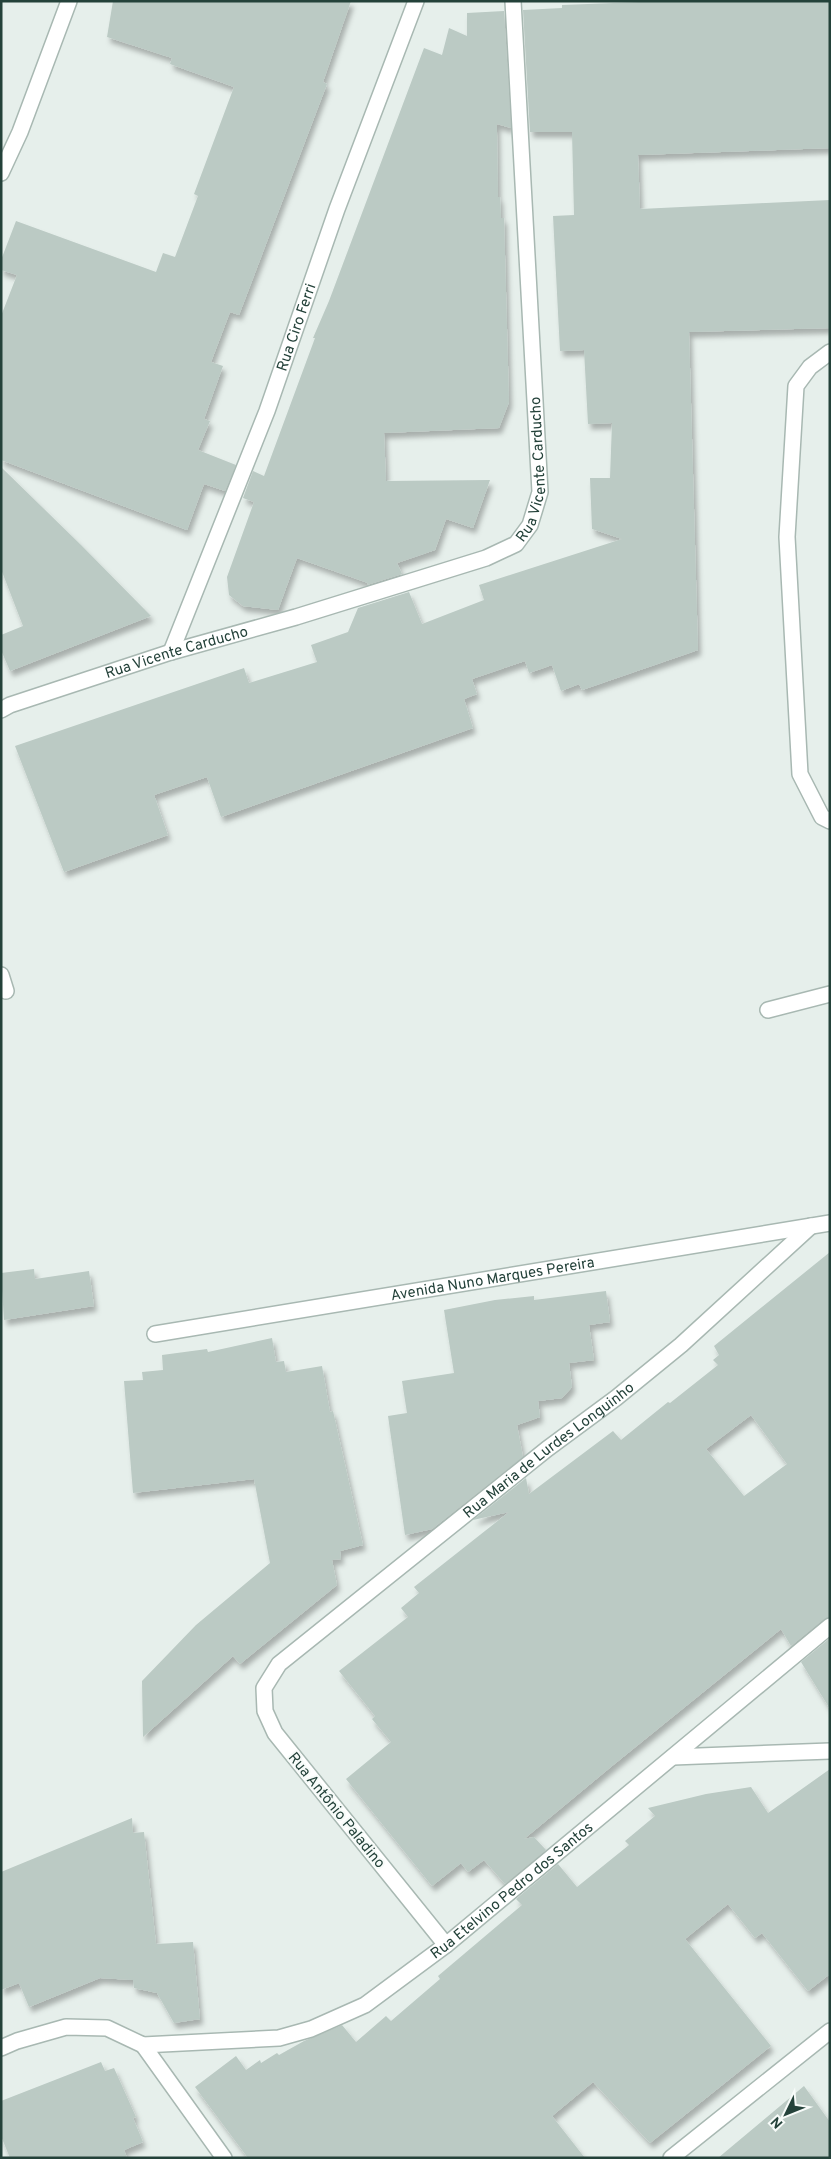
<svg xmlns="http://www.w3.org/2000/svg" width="831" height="2159" font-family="Overpass,sans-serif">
  <defs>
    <filter id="shadow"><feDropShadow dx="3" dy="5.5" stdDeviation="2.5" flood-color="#0004"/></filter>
  </defs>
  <rect width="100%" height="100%" fill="#e6efeb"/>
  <path fill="#bbcac4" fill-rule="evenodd" filter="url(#shadow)" d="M113,1H351L323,82L327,84L239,315L230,312L211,362L223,366L204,419L210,421L198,450L236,465L225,491L204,484L187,530L1,460V316L17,275L1,270V260L16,221L156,272L163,253L175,257L198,196L194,194L234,87L170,64L172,58L107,37Z
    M666,1H830V148L638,155L640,209L830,200V328L689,332L698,650L582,690L579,684L561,691L552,665L529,673L525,661L472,679L477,694L464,699L473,728L221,817L207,777L154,795L168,835L64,872L15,746L244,668L249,683L317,662L311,645L348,632L358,608L409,592L422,624L484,600L479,585L622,539L592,529L590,478H610L612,423L588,424L584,350L560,351L553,216L574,215L572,132H530L523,10L562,8V5Z
    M504,11L511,128L497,124V132L498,197H500L501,218H504L509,402L499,428L384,433L386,481L490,480L473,528L446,519L435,550L397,563L402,574L367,585L368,583L297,558L278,610L243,606L229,595L227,577L254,502L243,498L253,471L264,476L315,338H313L329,301L424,48L442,55L449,28L467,36V13Z
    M1,467L81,545L151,616L10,671L1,650V635L23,626L1,569Z
    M830,1252V1617L824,1619L791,1646L781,1629L612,1766L524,1839L534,1837L546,1850L505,1884L484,1860L468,1872L461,1863L432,1886L346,1779L391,1742L372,1719L375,1716L339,1671L408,1617L401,1608L419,1593L414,1587L509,1512L473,1520L526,1478L529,1494L613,1431L621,1440L668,1402L670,1403L718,1365L713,1360L719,1355L714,1346ZM751,1415L787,1464L744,1496L706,1449Z
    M34,1269L35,1279L89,1271L94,1306L4,1320L1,1273Z
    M606,1291L610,1322L589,1325L594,1360L569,1363L572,1387L562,1398L538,1401L540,1417L517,1425L523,1457L432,1529L405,1535L388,1416L407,1413L402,1381L454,1373L444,1310L495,1300L534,1296V1300Z
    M272,1338L276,1362L284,1361L286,1372L322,1366L330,1412L333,1411L363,1545L340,1551L341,1559L332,1560L337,1585L240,1664L233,1656L143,1737L142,1681L196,1625L270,1563L254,1479L133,1493L124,1381L143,1380L142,1372L163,1370L162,1355L207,1349L208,1352Z
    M830,1638V1709L801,1662Z
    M830,1769V1974L808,1991L762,1933L755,1938L728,1904L685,1939L771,2046L650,2143L593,2082L552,2116L585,2158H248L195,2087L236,2056L246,2070L260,2060L261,2063L277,2053L279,2055L304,2041L342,2025L356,2042L386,2016L391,2021L440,1979L438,1976L522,1905L516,1899L558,1864L577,1887L629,1845L625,1841L655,1816L648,1808L706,1794L751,1787L768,1813Z
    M132,1818L133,1833L144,1832L156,1944L193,1942L200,2019L174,2023L157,1993L134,1988L133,1980L100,1978L29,2007L19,1983L1,1990V1872Z
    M101,2062L105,2071L114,2068L136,2117L133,2118L143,2142L124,2150L127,2158H10L1,2136V2101Z
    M804,2086L830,2122V2158H718Z"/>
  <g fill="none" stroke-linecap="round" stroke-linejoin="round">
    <g stroke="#a8b8b2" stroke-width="18">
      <g id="minor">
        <path d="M1,173L20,132L69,1"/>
        <path d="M830,352L810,367L796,386L787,537L800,774L822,817L830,821"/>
        <path id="s1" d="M171,652L267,411L337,209L416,1"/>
        <path id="s2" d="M1,710L10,705L171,652L296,617L486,558L516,544L530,525L540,492L513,1"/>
        <path d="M1,975L6,991"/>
        <path d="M768,1010L830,994"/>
        <path id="s3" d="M155,1334L830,1223"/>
        <path d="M673,1757L830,1751"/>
        <path id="s4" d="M446,1945L275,1733L265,1711L264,1688L279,1664L547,1449L616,1398L681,1345L811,1226"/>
        <path d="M143,2045L224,2158"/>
        <path id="s5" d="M1,2048L17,2041L66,2027L107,2028L143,2045L279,2038L311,2029L365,2005L446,1945L830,1626"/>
        <path d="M671,2158L830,2031"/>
      </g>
    </g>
    <use href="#minor" stroke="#fff" stroke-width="15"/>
  </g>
  <g text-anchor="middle" stroke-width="4" stroke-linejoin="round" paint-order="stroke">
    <g font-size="15" fill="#24423a" stroke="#f7fbf9">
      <text dy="5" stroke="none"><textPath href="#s1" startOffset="348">Rua Ciro Ferri</textPath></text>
      <text dy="5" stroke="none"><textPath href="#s2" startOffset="621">Rua Vicente Carducho</textPath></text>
      <text dy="5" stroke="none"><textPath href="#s2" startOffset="185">Rua Vicente Carducho</textPath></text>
      <text dy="5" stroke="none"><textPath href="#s3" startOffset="342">Avenida Nuno Marques Pereira</textPath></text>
      <text dy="5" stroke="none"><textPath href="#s4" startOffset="692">Rua Maria de Lurdes Longuinho</textPath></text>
      <text transform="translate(337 1810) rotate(51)" y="5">Rua Antônio Paladino</text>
      <text dy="5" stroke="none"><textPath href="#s5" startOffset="564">Rua Etelvino Pedro dos Santos</textPath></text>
    </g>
  </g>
  <rect width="831" height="2159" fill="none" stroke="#24423a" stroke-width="5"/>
  <g transform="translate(786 2114) rotate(227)" stroke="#f7fbf9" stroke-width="4" paint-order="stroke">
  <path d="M0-4L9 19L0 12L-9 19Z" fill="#24423a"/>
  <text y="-8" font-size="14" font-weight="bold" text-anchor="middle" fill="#24423a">N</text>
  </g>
</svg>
